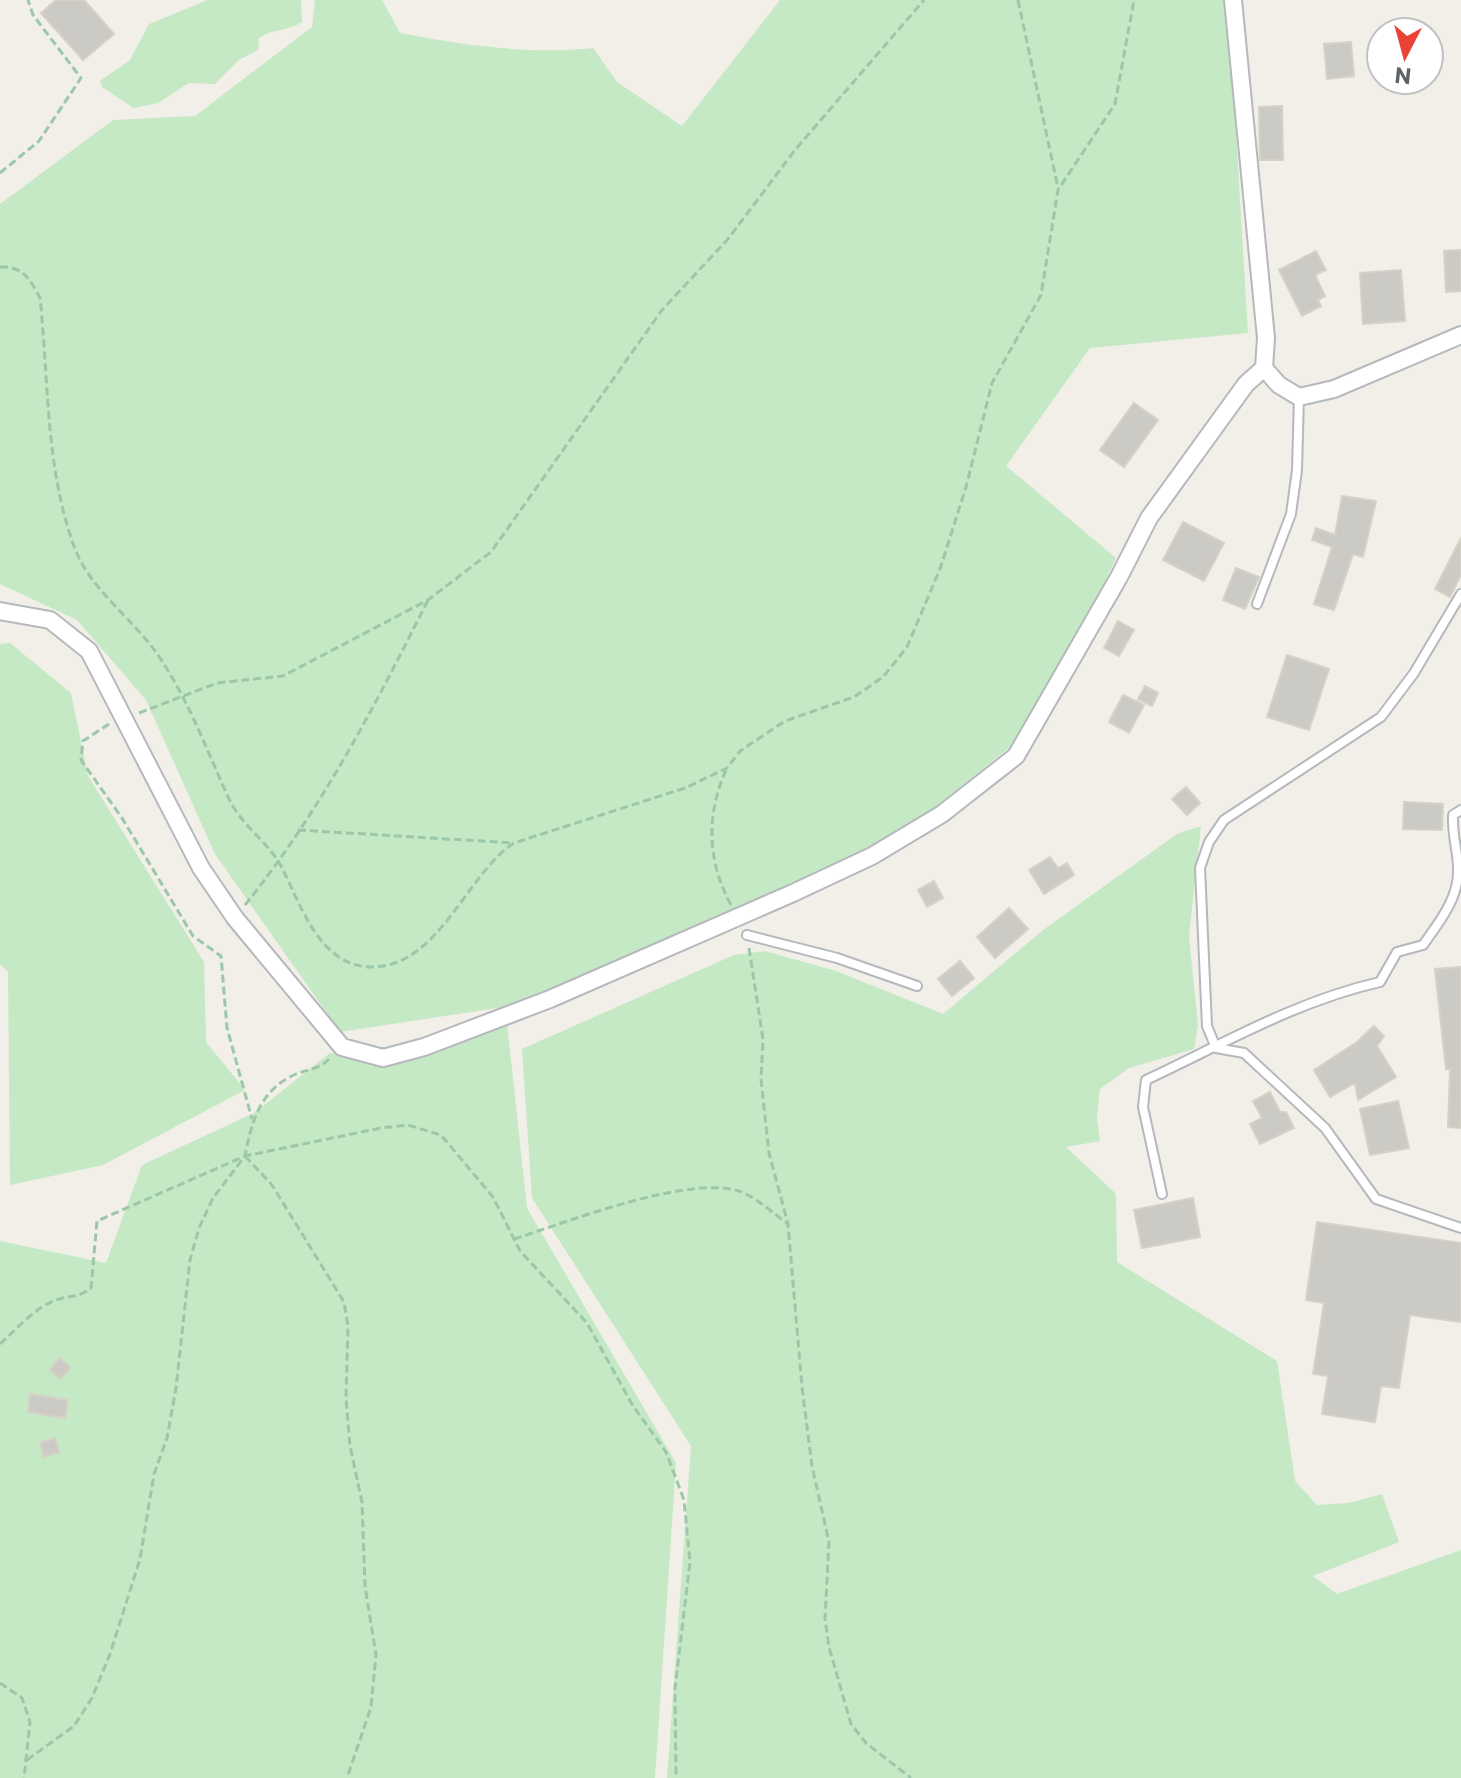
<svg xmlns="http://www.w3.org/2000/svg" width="1461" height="1778" font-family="Commissioner,sans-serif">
  <rect width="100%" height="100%" fill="#f1efe8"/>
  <path fill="#c5e8c5" d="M208,0H301L302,22C287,32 274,28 259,38L258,50L239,60L215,84L189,83L158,103L134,108L102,87L100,81L130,60L149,24Z
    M315,0H382L400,33C464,45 529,55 593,48L617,82L682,126L780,0H1228L1248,333L1090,348L1006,466L1116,558L1078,639L1011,746L937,806L866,851L510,1006L340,1032L215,854L146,700L77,620L0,584V204L113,120L195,116L312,27Z
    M10,643L71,693L88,776L204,962L206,1042L245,1090L103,1165L10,1185L8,971L0,965V644Z
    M1201,826L1189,936L1198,1025L1194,1049L1129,1068L1100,1089L1097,1118L1100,1141L1066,1147L1116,1194L1117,1262L1277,1361L1295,1481L1317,1505L1349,1503L1382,1494L1399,1542L1313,1576L1337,1594L1461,1550V1778H667L691,1446L532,1198L522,1049L734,955L765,951L836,971L943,1014L1043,930L1177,834Z
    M507,1023L527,1208L676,1463L655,1778H0V1241L106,1263L142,1165L254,1113L330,1053L391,1057Z"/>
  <path fill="#cccac5" stroke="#d6d1c6" stroke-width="2" d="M56,0H84L114,34L83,60L41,13Z
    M1351,42L1354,76L1327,79L1324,44Z
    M1282,106L1283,160H1260L1259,107Z
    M1461,250V291L1446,292L1444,251Z
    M1316,251L1326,270L1315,275L1325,296L1318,300L1321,306L1302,316L1279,270Z
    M1401,270L1405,321L1363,324L1360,273Z
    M1134,403L1158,420L1124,467L1100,450Z
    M1342,496L1376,501L1363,557L1353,554L1334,610L1314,604L1332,547L1312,540L1316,528L1335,535Z
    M1183,522L1224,543L1204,581L1163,560Z
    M1461,538V575L1450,597L1435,589Z
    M1236,568L1259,577L1245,609L1223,600Z
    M1118,621L1134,630L1119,656L1104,648Z
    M1287,655L1329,669L1309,730L1267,717Z
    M1145,686L1158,693L1152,706L1138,699Z
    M1123,695L1144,705L1129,733L1109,722Z
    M1186,787L1200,803L1187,815L1172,799Z
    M1404,802L1443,804L1442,830L1403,829Z
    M1050,857L1058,868L1067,863L1074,875L1044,894L1029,870Z
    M934,881L943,898L927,907L918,890Z
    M1009,908L1028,929L995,958L977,937Z
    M960,961L974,978L952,996L938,979Z
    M1461,967V1128L1448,1127L1450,1069H1446L1435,969Z
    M1374,1026L1384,1036L1377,1046L1396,1077L1358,1100L1355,1083L1330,1097L1314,1070L1357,1042Z
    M1270,1092L1280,1112H1286L1294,1128L1260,1144L1250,1124L1262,1118L1253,1101Z
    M1398,1101L1409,1148L1370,1155L1360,1109Z
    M1193,1198L1200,1237L1142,1248L1134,1210Z
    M1317,1222L1461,1243V1322L1410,1315L1399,1388L1381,1386L1375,1422L1322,1414L1328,1376L1313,1374L1324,1303L1306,1300Z
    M59,1358L71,1367L61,1379L50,1370Z
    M30,1394L68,1400L65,1418L28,1412Z
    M55,1438L59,1452L44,1457L40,1443Z"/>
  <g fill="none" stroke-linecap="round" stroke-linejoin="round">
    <g stroke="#b5b8bc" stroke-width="12">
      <path id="lane" d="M1461,594L1414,673L1381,717L1224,820L1209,842L1200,868L1207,1026L1216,1048L1244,1053L1325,1128L1376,1199L1461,1228
        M1257,604L1291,514L1297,470L1299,397
        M747,935L837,958L917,986
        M1162,1194L1143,1107L1146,1080C1223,1044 1296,1001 1380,982L1397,952L1423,945C1440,921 1460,897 1458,866C1457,848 1452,833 1453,815L1461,810"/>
    </g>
    <g stroke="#b5b8bc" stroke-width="20">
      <path id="street" d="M1233,0L1266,338L1264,368L1279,385L1299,397L1334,389L1461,335
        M0,611L50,620L89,651L201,868L235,918L342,1047L383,1058L424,1047L550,999L793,893L872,856L942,814L1016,756L1119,577L1149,518L1246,384L1264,368"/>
    </g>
    <path stroke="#9cc7a9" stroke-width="3" stroke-dasharray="8 4" stroke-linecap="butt" d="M1018,0L1058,188
      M0,173L39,141L81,78L33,15L28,0
      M0,267C23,266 30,279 40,298C49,382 45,468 75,549C92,592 135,620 160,658C190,703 207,751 229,799C242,826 268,842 281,866C300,902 319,968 373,967C439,966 468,872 514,843L685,788L727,768L740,751L785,721L854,697L883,677L907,647L940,569L966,487L992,383L1041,295L1058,190L1115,104L1134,0
      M139,713L217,683L283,676L428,600L491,552L662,310L728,239L795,150L924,0
      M109,724L83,741L81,760L122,818L193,936L221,956L227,1028L252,1119
      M726,770C706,815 707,861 731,905
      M298,830L514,843
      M245,905C320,812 375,706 428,600
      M749,948L763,1039L761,1079L769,1153L788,1224L802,1387L812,1466L829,1542L825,1619L829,1647L851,1724L866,1743L911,1778
      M245,1156L272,1185L344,1302L348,1326L346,1398L350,1446L362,1502L365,1586L376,1655L371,1707L347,1778
      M514,1239C568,1222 691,1173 742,1192C758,1199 774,1214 788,1224
      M0,1344C17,1329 34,1308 56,1300C70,1295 79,1298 91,1288L97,1221L245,1156C252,1120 260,1090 296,1074C309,1069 320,1069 330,1058
      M0,1683L22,1698L30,1722L24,1778
      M27,1760L74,1726L92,1698L110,1654L140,1559L154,1474L167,1438L176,1388L190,1260L199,1228L213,1198L245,1156L381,1128L408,1125L441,1135L493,1197L520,1251L587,1323L633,1406L666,1452L684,1500L690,1562L675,1688L676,1778"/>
    <use href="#lane" stroke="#fff" stroke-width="8"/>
    <use href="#street" stroke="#fff" stroke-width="16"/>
  </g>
  <g transform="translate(1405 56) rotate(186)"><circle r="38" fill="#ffffff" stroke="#bfc1c3" stroke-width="2"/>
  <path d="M0-6L14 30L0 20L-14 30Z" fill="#ea4335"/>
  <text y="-12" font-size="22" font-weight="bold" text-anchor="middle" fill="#5f6368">N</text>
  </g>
</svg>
